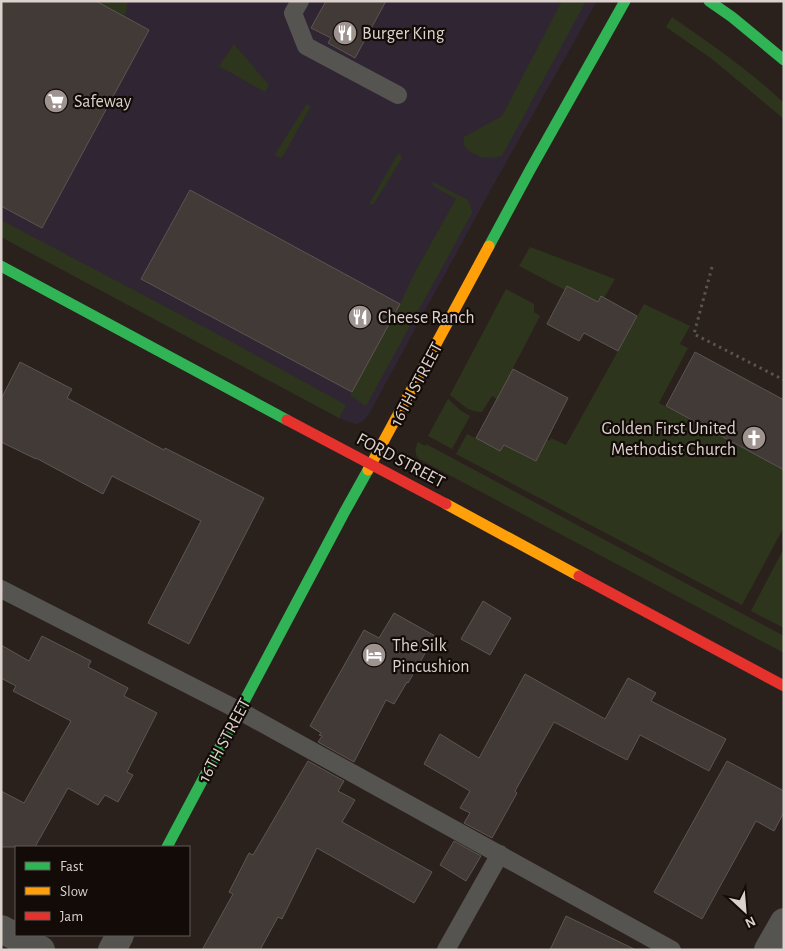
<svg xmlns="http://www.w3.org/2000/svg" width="785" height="951" font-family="'Alegreya Sans',sans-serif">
  <rect width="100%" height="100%" fill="#2a211d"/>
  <path fill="#302532" d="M1,1H597L495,182L370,412L364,420L360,423L355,424L339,418L1,237Z"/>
  <path fill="#2e351d" d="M96,1H128L125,16Z
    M562,1H586L502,156L491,158L481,157L469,151L464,145V137L502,116Z
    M672,17C711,44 750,71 784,103V119L712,59L666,27Z
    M234,44L269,85L265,92L219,66Z
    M307,104L311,106L283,156L281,158L278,157L275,155L276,153L305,106Z
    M400,154L402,158L373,205L369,204L397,155Z
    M433,182L468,200L471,207L472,213L366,406L350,395L400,304L414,274L456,199L433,186Z
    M1,220L221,336L346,405L339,418L1,237Z
    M530,247L615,279L604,298L601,297L598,302L568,286L565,290L519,266Z
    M506,289L534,304V312L540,316L497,399L492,396L482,412C468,413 460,402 450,395Z
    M644,304L690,326L680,344L688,348L659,403L784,470V527L742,605L456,454L467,434L500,450L504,445L535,461L547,439L550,441L551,438L566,445Z
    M448,399L460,410L470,416L452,449L428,436Z
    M418,442L425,446L426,444L784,636V653L419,459C414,453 415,449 418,442Z
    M784,548V587L783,589L784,590V628L751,611Z"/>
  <path fill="#413a36" stroke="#5d5551" d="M1,1H96L149,30L42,228L1,206Z
    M326,1H386L355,58L328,43L331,38L311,28Z
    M190,190L400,304L352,392L141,279Z
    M567,286L598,302L601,296L637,316L618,351L584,333L579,341L547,324Z
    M695,352L784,400V470L666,406Z
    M20,362L72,389L67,398L164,450L165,448L264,498L189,644L148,623L201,521L112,476L103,494L36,458V459L1,442V399Z
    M513,369L568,398L536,461L504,445L500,451L476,438Z
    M483,601L511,618L490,655L461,639Z
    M394,613L435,636L408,683L407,682L394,704L386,700L354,762L318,742L322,736L319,735L321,733L310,726L364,630L379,638Z
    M42,636L91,661L88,667L128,688L124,696L157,713L127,772L133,775L118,802L105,795L98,805L68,788L35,847H1V791L24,803L71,721L13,691L16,686L1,678V645L29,661Z
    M525,674L605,719L628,678L656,693L651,701L726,739L709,771L640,735L627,760L554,722L515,791L517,793L492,838L464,823L470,813L460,808L470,791L424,764L440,734L479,758Z
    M308,761L344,781L338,791L355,800L342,822L432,872L414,903L317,848L282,919L278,917L260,950H202L233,894L229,892L249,853L253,855Z
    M727,761L784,791V812L774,831L756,821L702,919L654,892Z
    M454,841L481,856L466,881L440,865Z
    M566,916L636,950H550Z"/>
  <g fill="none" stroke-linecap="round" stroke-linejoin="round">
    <path stroke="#585451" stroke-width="3" stroke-dasharray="2.5 4" stroke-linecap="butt" d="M712,267L694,334L784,380"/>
    <path stroke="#565451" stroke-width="18" d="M300,1L293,13L306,46L398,95
      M1,589L240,711L672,950
      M446,950L500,854"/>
    <path stroke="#565451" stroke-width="28" d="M1,929L41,950
      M112,950L120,935
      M768,950L784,922"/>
    <path stroke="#30b455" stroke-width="11" d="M709,1L732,17L784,60
      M489,246L530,170L625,1
      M1,266L287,420
      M167,847L344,513L368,470"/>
    <path stroke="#ff9f0a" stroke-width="11" d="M368,470L489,246
      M446,504L579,576"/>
    <path stroke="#e5322d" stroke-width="11" d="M287,420L446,504
      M579,576L784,686"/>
  </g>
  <defs>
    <g id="restaurant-disc" transform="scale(1.25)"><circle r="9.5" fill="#9e938f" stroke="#120b08"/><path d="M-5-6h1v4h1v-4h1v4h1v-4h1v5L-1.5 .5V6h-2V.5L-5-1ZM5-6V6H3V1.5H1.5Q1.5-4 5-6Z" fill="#fff"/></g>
    <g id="supermarket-disc" transform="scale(1.25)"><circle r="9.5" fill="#9e938f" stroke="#120b08"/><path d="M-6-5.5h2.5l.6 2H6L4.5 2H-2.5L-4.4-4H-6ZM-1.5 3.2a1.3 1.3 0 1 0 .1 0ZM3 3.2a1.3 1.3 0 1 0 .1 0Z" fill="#fff"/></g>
    <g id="church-disc" transform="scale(1.25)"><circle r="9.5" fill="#9e938f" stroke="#120b08"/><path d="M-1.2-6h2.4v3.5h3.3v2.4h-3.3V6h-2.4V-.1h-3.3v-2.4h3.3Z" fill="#fff"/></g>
    <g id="hotel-disc" transform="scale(1.25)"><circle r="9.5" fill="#9e938f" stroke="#120b08"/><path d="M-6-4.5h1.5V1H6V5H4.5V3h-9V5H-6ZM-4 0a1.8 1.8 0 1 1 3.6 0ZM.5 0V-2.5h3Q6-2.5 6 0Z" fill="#fff"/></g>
  </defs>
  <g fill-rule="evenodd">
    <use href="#restaurant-disc" x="345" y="33"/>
    <use href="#supermarket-disc" x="56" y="101"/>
    <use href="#restaurant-disc" x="360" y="317"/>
    <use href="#church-disc" x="754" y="438"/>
    <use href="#hotel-disc" x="374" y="655"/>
  </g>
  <g text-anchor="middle" stroke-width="4.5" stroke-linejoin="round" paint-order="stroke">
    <g font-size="18" fill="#dcd1cc" stroke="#120b08" text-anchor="start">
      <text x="362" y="39">Burger King</text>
      <text x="74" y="107">Safeway</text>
      <text x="378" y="323">Cheese Ranch</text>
      <text x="736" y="434" text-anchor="end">Golden First United<tspan x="736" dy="21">Methodist Church</tspan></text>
      <text x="392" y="651">The Silk<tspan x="392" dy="21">Pincushion</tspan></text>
    </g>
    <g font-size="18" fill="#dcd1cc" stroke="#120b08">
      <text transform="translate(416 384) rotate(-62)" y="6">16TH STREET</text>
      <text transform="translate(401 460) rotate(28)" y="6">FORD STREET</text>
      <text transform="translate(224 740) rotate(-62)" y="6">16TH STREET</text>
    </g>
  </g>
  <rect width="785" height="951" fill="none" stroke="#dcd1cc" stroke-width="5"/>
  <rect x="15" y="846" width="175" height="90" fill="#120b08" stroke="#635a56"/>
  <rect x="25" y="862" width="25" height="8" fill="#30b455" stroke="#635a56"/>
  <text x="60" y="871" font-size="15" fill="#dcd1cc">Fast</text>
  <rect x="25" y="887" width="25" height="8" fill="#ff9f0a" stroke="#635a56"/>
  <text x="60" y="896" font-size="15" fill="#dcd1cc">Slow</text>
  <rect x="25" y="912" width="25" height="8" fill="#e5322d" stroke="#635a56"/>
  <text x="60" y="921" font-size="15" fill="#dcd1cc">Jam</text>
  <g transform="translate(745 911) rotate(154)" stroke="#120b08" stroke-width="4" paint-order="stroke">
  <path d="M0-4L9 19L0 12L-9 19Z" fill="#dcd1cc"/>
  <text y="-8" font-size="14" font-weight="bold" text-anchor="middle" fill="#dcd1cc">N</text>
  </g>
</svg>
